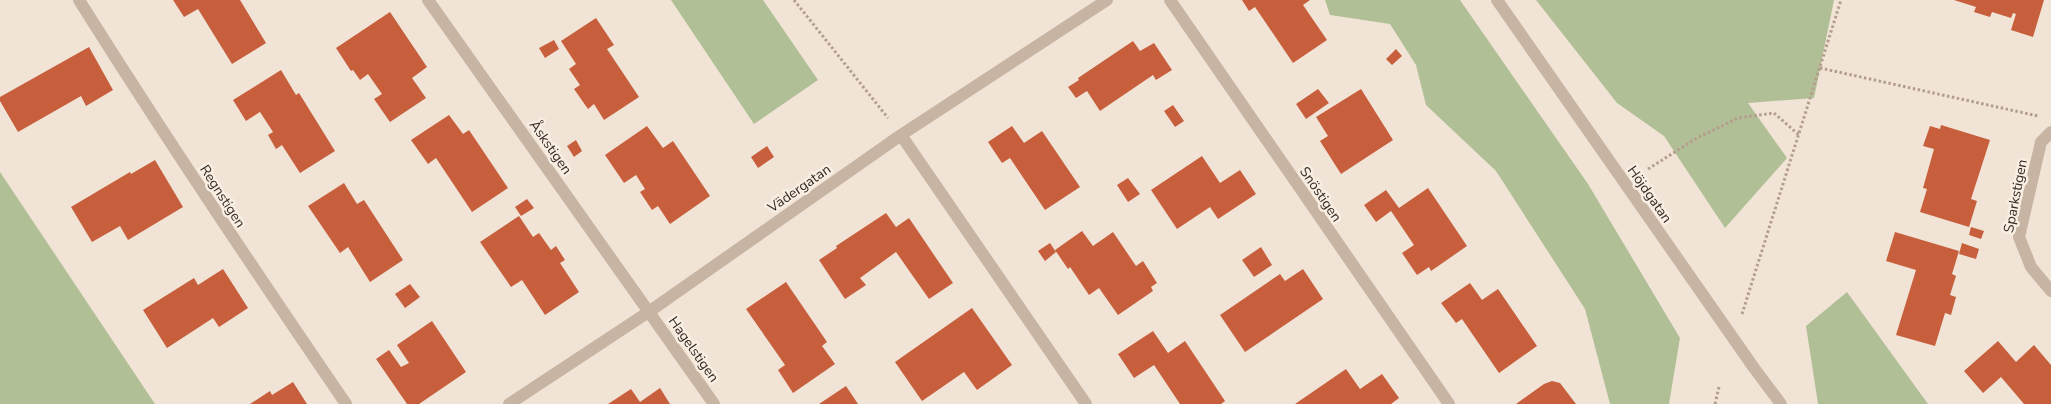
<svg xmlns="http://www.w3.org/2000/svg" width="2051" height="404" font-family="'Nunito Sans',sans-serif">
  <rect width="100%" height="100%" fill="#f1e4d6"/>
  <path fill="#b1bf96" d="M671,0H763L818,80L754,124Z
    M1325,0H1460L1588,184L1680,338L1669,404H1610L1585,309L1496,171L1426,105L1416,65L1390,24L1330,15Z
    M1536,0H1834L1814,98L1748,103L1787,158L1725,228L1664,136L1617,103Z
    M0,172L155,404H0Z
    M1847,292L1928,404H1818L1806,326Z"/>
  <path fill="#c75f3d" d="M173,0H240L266,43L232,64L198,9L184,17Z
    M1242,0H1310L1303,5L1327,40L1293,63L1255,7L1249,11Z
    M1954,0H2044L2033,37L2011,30L2016,14L2013,13L2011,18L1992,12L1990,17L1974,12L1976,7Z
    M390,12L427,67L412,78L426,98L390,122L374,99L382,94L368,74L360,80L353,70L351,71L336,48Z
    M596,18L614,45L607,49L639,97L604,120L594,104L588,109L574,89L580,85L569,69L576,64L561,41Z
    M554,40L559,49L545,58L539,48Z
    M1133,41L1140,51L1154,43L1172,70L1156,80L1153,75L1100,111L1087,91L1076,98L1068,87L1079,80L1078,78Z
    M89,47L113,90L86,106L81,96L18,132L0,101V97Z
    M1396,49L1402,56L1392,65L1386,59Z
    M281,70L296,95L299,93L335,151L300,173L282,145L276,149L268,135L273,132L260,112L246,121L233,100Z
    M1318,89L1329,103L1306,119L1296,104Z
    M1361,89L1393,140L1341,174L1320,141L1328,136L1316,117Z
    M1173,105L1184,121L1175,127L1164,111Z
    M449,115L463,134L469,130L508,188L472,212L436,158L428,164L411,140Z
    M1941,125L1990,140L1971,199L1977,201L1969,227L1920,212L1927,189L1923,188L1934,149L1923,146L1930,126L1940,129Z
    M647,126L663,148L673,141L710,196L670,224L658,206L652,210L640,192L645,189L636,175L624,183L605,155Z
    M1012,126L1024,143L1042,131L1080,187L1045,210L1010,158L1002,163L988,142Z
    M576,140L582,151L574,157L567,146Z
    M767,146L774,157L758,168L751,157Z
    M1202,156L1220,183L1240,170L1256,194L1218,219L1210,207L1177,229L1151,190Z
    M155,160L183,207L128,240L120,226L92,242L71,207L130,172L131,174Z
    M1128,178L1140,194L1128,202L1117,185Z
    M344,183L357,204L364,200L403,260L370,282L348,247L340,253L308,206Z
    M1428,188L1467,246L1431,271L1429,267L1417,275L1402,253L1414,245L1391,211L1376,222L1364,205L1386,190L1399,208Z
    M527,199L534,208L521,216L515,207Z
    M886,213L896,227L909,218L953,283L929,299L896,252L860,278L866,285L845,299L819,260L837,248L836,246Z
    M519,216L533,237L539,233L551,250L556,246L565,260L560,263L579,292L545,315L522,280L511,287L480,242Z
    M1971,227L1984,231L1981,239L1969,235Z
    M1082,231L1093,246L1113,232L1136,266L1143,261L1157,283L1151,287L1153,291L1118,315L1099,288L1089,295L1070,267L1068,269L1055,250Z
    M1895,232L1959,251L1952,274L1956,276L1950,295L1956,297L1951,315L1945,313L1935,346L1896,335L1916,270L1886,261Z
    M1050,243L1056,252L1045,261L1038,251Z
    M1962,243L1979,249L1976,259L1959,254Z
    M1261,247L1272,265L1254,277L1242,260Z
    M223,269L248,308L219,327L213,318L167,348L143,310L194,278L198,285Z
    M1303,269L1323,299L1245,352L1220,315L1280,274L1285,281Z
    M786,282L827,342L822,346L835,364L793,393L778,370L785,365L746,309Z
    M1470,283L1482,300L1498,289L1537,346L1499,373L1462,319L1456,323L1441,303Z
    M410,284L420,297L405,308L395,294Z
    M972,308L1012,365L977,390L964,372L922,401L895,362Z
    M432,321L466,372L419,404H407L376,359L389,350L401,367L409,363L397,345Z
    M1153,331L1168,353L1185,341L1225,401L1221,404H1180L1154,365L1134,378L1118,354Z
    M1998,341L2016,362L2034,345L2051,365V404H2024L2001,377L1983,393L1964,371Z
    M1346,369L1360,389L1382,374L1399,398L1391,404H1295Z
    M1552,381L1560,383L1576,404H1516L1544,384Z
    M293,382L307,404H250L270,391L272,395Z
    M846,386L858,404H819Z
    M660,388L670,404H608L631,389L640,402Z"/>
  <g fill="none" stroke-linecap="round" stroke-linejoin="round">
    <path stroke="#b49d8d" stroke-width="3" stroke-dasharray="2.5 2.5" stroke-linecap="butt" d="M794,0L888,118
      M1820,68L2038,116
      M1648,169L1697,138L1738,118L1774,113L1799,135
      M1742,314L1841,0
      M1715,404L1719,387"/>
    <path stroke="#c8b4a2" stroke-width="12" d="M79,0C165,137 255,271 346,404
      M428,0L714,404
      M1170,0L1449,404
      M1497,0L1754,368L1781,404
      M2051,132L2041,142L2019,237L2031,267L2051,291
      M901,135L1086,404
      M509,404L650,311L901,135L1107,0"/>
  </g>
  <g text-anchor="middle" stroke-width="5" stroke-linejoin="round" paint-order="stroke">
    <g font-size="14" fill="#332925" stroke="#f9eee2">
      <text transform="translate(551 147) rotate(55)" y="5">Åskstigen</text>
      <text transform="translate(799 188) rotate(-35)" y="5">Vädergatan</text>
      <text transform="translate(1321 194) rotate(56)" y="5">Snöstigen</text>
      <text transform="translate(1650 194) rotate(55)" y="5">Höjdgatan</text>
      <text transform="translate(223 196) rotate(57)" y="5">Regnstigen</text>
      <text transform="translate(2015 196) rotate(-79)" y="5">Sparkstigen</text>
      <text transform="translate(694 349) rotate(55)" y="5">Hagelstigen</text>
    </g>
  </g>
</svg>
